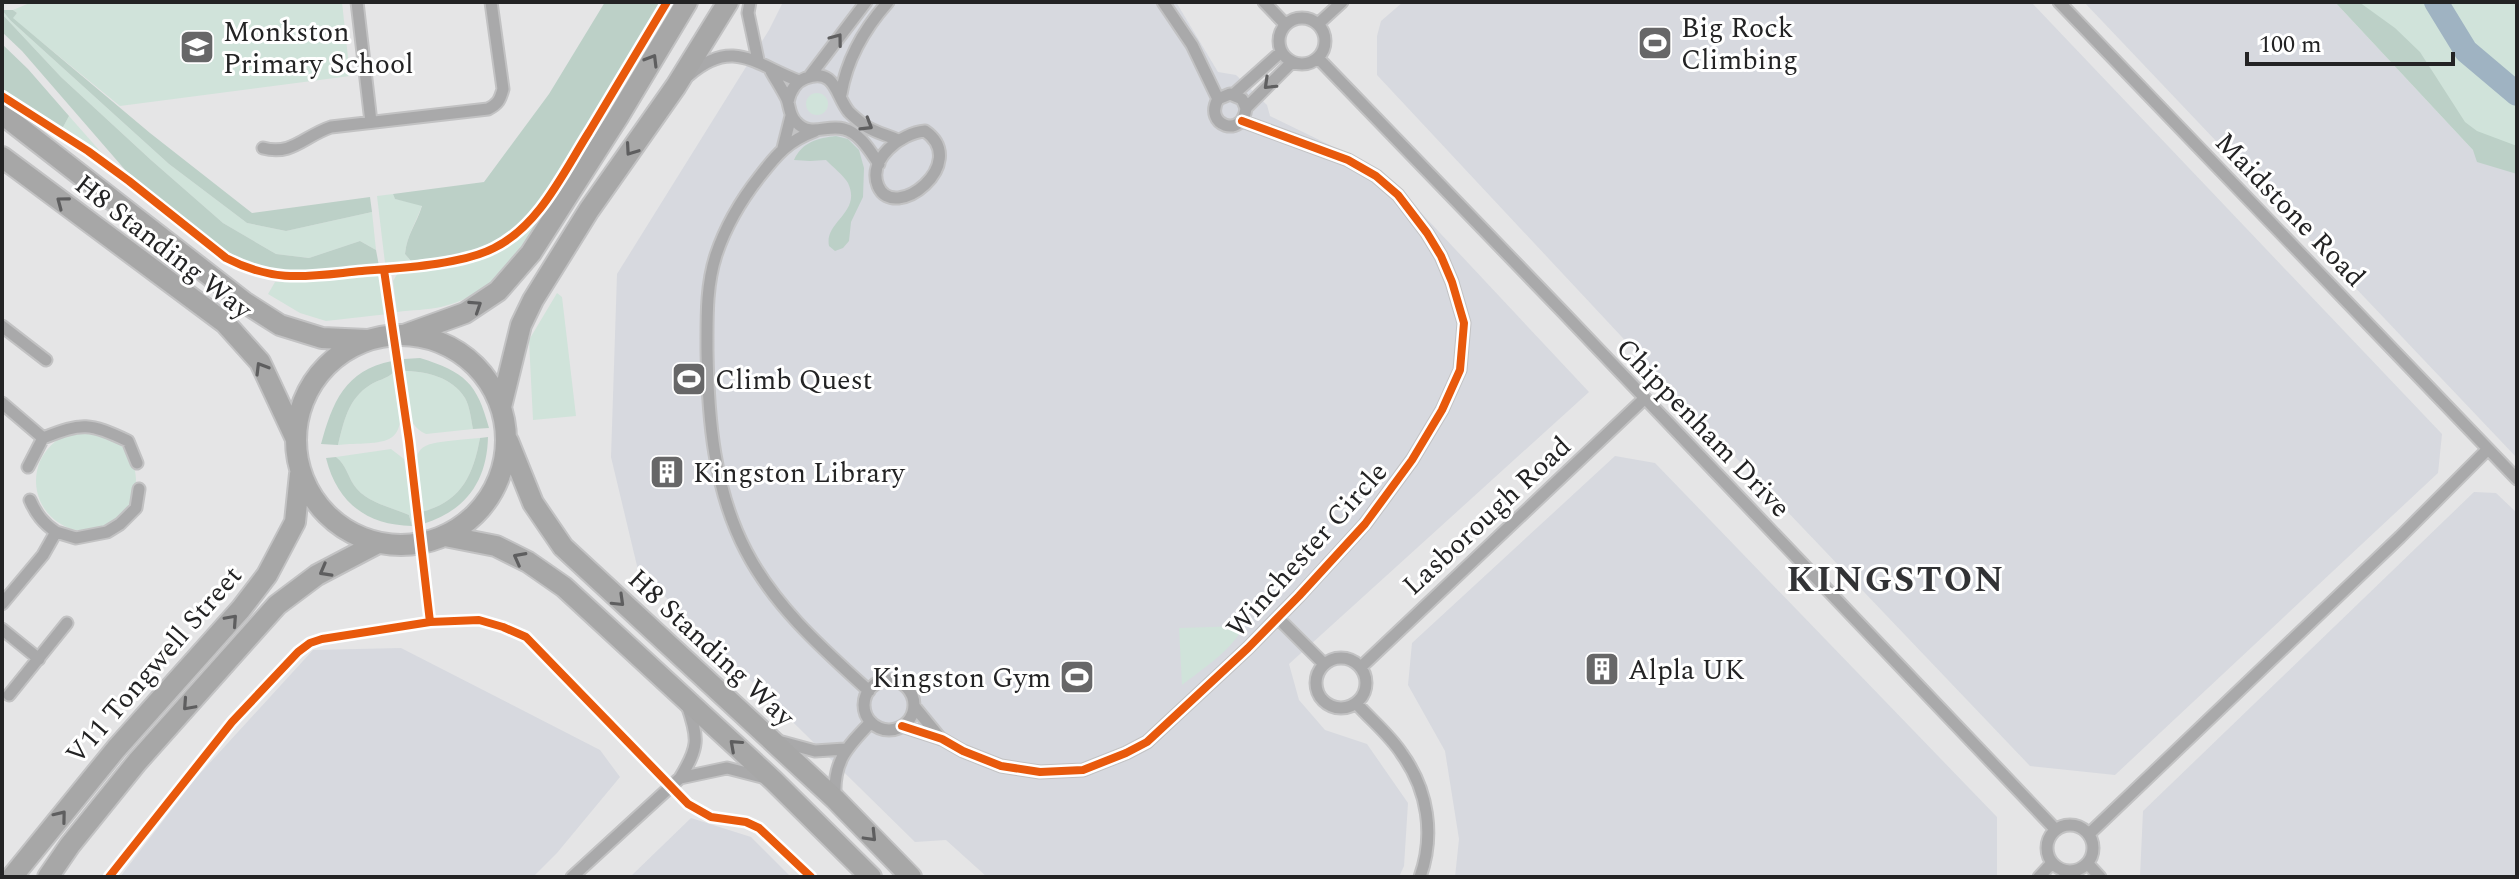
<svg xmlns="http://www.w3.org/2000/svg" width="2519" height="879" font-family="Spectral,serif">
  <rect width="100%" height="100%" fill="#e5e5e6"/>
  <path fill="#d7d9df" d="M783,2H1176L1218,72L1236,75L1267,105L1270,116L1381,170L1589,392L1289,664L1299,700L1325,730L1367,744L1408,803L1404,866L1399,877H987L946,840L915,842L638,570L611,457L617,274L769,30Z
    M1403,2H2031L2442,434L2438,473L2115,775L2030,766L1678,397L1377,75V36L1381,21Z
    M2084,2H2335L2473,150L2517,163V458Z
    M1615,456L1655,463L1997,817V877H1455L1459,839L1445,751L1408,685L1412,643Z
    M2474,492L2496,493L2517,513V877H2140L2143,811Z
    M401,648L600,750L620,777L557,853L533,877H120L195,779L313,650Z
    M691,818L751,837L791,877H630Z"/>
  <path fill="#d0e3da" d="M32,2H342L350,76L120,106L12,18L17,13L13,10Z
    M2335,2H2517V163L2473,150Z
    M2,10L10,20L169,164L247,223L286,231L372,212L376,250L360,241L309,258L276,254L223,223L151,160L61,77L2,14Z
    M806 104a11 11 0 1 1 22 0a11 11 0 1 1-22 0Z
    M69,116L107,159L106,161L62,129Z
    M393,194L395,199L422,205C416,224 407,234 405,254L411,261L385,263L377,196Z
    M547,204L550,206C523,248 495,295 441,307C427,310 412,310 397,312L393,281L399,271C433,267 474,267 503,248C520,237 534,220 547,204Z
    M375,274L382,279L388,314L326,321L300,313L268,294L275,282H305Z
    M557,293L562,297L576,416L533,420L529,340Z
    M403,371C426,371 452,377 465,398C470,407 471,419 473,429L426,434C403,425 406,392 403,371Z
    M393,373C396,390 410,429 389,439C377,445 351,443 338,445C344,421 348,399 370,385C378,380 386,379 393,373Z
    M36 481a50 50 0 1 1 100 0a50 50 0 1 1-100 0Z
    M480,438C473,476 461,502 421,512C412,439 408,445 480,438Z
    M391,449L404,459L415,525L412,526L409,515C393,508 369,503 357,489C348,479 347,465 336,457Z
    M1243,626C1236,647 1200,671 1182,685L1179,628Z"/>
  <path fill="#bcd0c7" d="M605,2H664L541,199C497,252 477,253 411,261L405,254C407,234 416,225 422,206L395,199L393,194L484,182L549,94Z
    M2335,2H2359L2395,28L2420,52L2465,122L2477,131L2517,146V174L2477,162L2473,150Z
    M2,10H13L17,13L13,18L150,133L252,213L370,197L372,212L286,231L247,223L169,164L10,20Z
    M2,14L61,77L151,160L223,223L276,254L309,258L360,241L376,250L379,266L304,274L269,271L247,265L228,253L133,179L22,51L2,32Z
    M2,44L28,69L69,116L62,129L2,90Z
    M836,136L848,139L859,150L864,168L863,197L851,222L849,241L843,248L835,251L829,246C824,221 862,213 848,183C843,175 833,167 826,160L810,161L794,160C802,142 818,138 836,136Z
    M420,358C465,372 477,383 489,428L473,429C471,419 470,407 465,398C452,377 426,371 403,371L404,359Z
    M392,361L393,373C386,379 378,380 370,385C348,399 344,421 338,445L321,444C332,403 345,370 392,361Z
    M488,437C487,482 465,511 423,524L421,512C461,502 473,476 480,438Z
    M336,457C347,465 348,479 357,489C369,503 393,508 409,515L412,526C367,525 337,503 326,458Z"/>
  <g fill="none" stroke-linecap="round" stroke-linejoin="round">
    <path stroke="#9fb3c2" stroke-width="24" d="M2436,2L2466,51L2517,94"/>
    <g stroke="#c2c2c3" stroke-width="15">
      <path id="street" d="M357,2L371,122
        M750,2L748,13L758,60
        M1163,2L1192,45L1218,99
        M1264,2L1285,24
        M2059,2L2517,479
        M1279 41a23 23 0 1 1 46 0a23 23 0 1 1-46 0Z
        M1318,24L1342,2
        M1318,58L1562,311L2056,830
        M771,71C776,80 782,89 787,99C790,107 789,115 796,122C810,138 827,124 844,129C860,133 870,151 879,164
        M689,75C733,37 756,65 799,81
        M809,77L866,2
        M841,94C847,58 864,29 888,2
        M1234,94L1281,52
        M788,102C790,92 795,82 806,78C836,67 836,97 849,112C853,116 859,121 864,125C873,132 887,135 898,140
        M1246,108L1242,99L1230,94L1218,99C1203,126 1243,139 1246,108L1292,62
        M815,131C788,141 777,154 760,176C741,200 726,225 716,255C706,286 707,318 707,351C708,419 714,490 746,551C775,607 823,649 869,691
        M925,131C971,163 894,224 878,186C867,159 901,133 925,131Z
        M263,148C292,156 304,136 331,127L488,109C498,104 500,100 503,89L491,2
        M783,148L791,116
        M2,326L46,360
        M2,403L43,438C83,422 89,423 128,441L137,463
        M28,467L43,438
        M30,500C36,514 43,523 56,532
        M2,604L43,555L56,532L76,538L107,532L120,524L136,508L139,489
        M1278,618L1324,664
        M2,629L39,659
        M1316 683a25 25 0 1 1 50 0a25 25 0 1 1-50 0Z
        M1361,667L1644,399
        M864 705a25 25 0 1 1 50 0a25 25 0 1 1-50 0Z
        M9,695L67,623
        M1356,703C1371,720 1390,735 1402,754C1428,790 1435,835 1420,877
        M914,706L941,739
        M902,726L942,739L963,751L1001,766L1040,772L1083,770L1126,753L1147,742L1248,648L1299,596L1365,524L1412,460L1442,410L1460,370L1464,323L1452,282L1441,256L1427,233L1398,195L1376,176L1348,160L1242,121
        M782,742L815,751L845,749
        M680,778C699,747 699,739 687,705
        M835,798C833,761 847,747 871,722
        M2047 848a23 23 0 1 1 46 0a23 23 0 1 1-46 0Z
        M2089,834L2400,537L2488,449
        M2088,864L2100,877
        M572,877L680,778L727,768L766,778
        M2039,877L2052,863"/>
    </g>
    <g stroke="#c2c2c3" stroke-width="24">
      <path id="highway" d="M2,114L244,302L280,325L322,338L367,340
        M2,157L225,323L260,362L295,437
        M404,335L465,313L498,291L531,253L618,117L687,2
        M296 440a105 105 0 1 1 210 0a105 105 0 1 1-210 0Z
        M501,407L521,325L533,300L589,210L676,86L728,2
        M508,441L533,503L563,547L835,799L911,877
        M445,536L496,546L528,562L564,587L773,780L871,877
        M12,877L116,749L241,609L267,575L295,522L300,474
        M48,877L70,845L137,762L277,605L317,575L378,543"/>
    </g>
    <use href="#street" stroke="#a9a9aa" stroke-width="11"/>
    <use href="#highway" stroke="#a7a7a7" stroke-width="20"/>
    <g stroke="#fff" stroke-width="13">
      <path id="cycleway" d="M2,96L88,151L129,181L226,258C276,284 309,276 362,271C399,268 461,265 494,248C539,226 563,173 589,132C615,89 641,46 667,2
        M384,270L409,441L430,622
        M902,726L942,739L963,751L1001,766L1040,772L1083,770L1126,753L1147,742L1248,648L1299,596L1365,524L1412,460L1442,410L1460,370L1464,323L1452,282L1441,256L1427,233L1398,195L1376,176L1348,160L1242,121
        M109,877L232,722L298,652L310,643L322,639L430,622L479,620L503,627L526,637L688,804L711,817L746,822L759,828L811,877"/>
    </g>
    <use href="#cycleway" stroke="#e8590c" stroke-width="8"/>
  </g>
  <defs><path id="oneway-chevron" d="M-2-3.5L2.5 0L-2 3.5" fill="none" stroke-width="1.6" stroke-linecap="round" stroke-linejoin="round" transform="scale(2)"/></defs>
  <g stroke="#5f5f60">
    <use href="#oneway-chevron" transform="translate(837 39) rotate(-53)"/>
    <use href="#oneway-chevron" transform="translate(1269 84) rotate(136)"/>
    <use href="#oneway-chevron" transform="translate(867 125) rotate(31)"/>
  </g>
  <g stroke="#5e5e5f">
    <use href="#oneway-chevron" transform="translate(652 60) rotate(-59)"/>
    <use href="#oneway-chevron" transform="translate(631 150) rotate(125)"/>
    <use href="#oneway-chevron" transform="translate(62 202) rotate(-143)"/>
    <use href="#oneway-chevron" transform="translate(476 306) rotate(-33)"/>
    <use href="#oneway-chevron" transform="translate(261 368) rotate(-121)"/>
    <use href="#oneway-chevron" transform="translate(519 558) rotate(-152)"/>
    <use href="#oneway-chevron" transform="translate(325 571) rotate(151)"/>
    <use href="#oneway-chevron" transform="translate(619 601) rotate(44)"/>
    <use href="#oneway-chevron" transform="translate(232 620) rotate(-48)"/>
    <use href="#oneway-chevron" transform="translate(188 705) rotate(132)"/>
    <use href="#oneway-chevron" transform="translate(735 745) rotate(-138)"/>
    <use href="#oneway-chevron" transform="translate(61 816) rotate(-51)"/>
    <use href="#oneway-chevron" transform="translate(871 836) rotate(46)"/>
  </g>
  <defs>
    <g id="stadium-square" transform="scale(1.8)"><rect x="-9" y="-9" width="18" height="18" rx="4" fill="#676768" stroke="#fff"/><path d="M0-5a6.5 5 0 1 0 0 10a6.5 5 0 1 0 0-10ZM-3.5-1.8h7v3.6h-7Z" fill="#fff"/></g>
    <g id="school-square" transform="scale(1.8)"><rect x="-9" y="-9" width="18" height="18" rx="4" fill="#676768" stroke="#fff"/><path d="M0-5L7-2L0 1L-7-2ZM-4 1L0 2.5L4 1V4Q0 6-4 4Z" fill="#fff"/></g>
    <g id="building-square" transform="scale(1.8)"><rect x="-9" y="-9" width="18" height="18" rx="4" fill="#676768" stroke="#fff"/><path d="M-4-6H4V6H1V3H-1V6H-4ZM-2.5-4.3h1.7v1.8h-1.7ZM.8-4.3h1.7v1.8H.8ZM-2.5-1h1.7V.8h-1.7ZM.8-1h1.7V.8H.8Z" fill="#fff"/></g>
  </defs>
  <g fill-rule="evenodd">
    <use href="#stadium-square" x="1655" y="43"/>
    <use href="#school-square" x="197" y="47"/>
    <use href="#stadium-square" x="689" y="379"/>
    <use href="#building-square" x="667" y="472"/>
    <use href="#building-square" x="1602" y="669"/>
    <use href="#stadium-square" x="1077" y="677"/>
  </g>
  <g text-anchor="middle" stroke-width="6" stroke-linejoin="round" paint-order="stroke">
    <g font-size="28" fill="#232324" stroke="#fff" text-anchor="start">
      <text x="1681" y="37">Big Rock<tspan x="1681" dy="32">Climbing</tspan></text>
      <text x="223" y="41">Monkston<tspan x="223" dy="32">Primary School</tspan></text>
      <text x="715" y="389">Climb Quest</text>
      <text x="693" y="482">Kingston Library</text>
      <text x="1628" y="679">Alpla UK</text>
      <text x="1051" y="687" text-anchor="end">Kingston Gym</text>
    </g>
    <g font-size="28" fill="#232324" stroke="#fff">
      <text transform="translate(2291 209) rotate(46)" y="10">Maidstone Road</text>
      <text transform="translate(164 246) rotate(38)" y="10">H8 Standing Way</text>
      <text transform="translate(1704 427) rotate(46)" y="10">Chippenham Drive</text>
      <text transform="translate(1486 515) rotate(-43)" y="10">Lasborough Road</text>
      <text transform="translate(1306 549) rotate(-48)" y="10">Winchester Circle</text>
      <text transform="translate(712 647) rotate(43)" y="10">H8 Standing Way</text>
      <text transform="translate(153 664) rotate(-49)" y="10">V11 Tongwell Street</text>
    </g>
    <g font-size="36" font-weight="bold" letter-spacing="2" fill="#323335" stroke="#fff">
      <text x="1896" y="591">KINGSTON</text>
    </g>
  </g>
  <rect width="2519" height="879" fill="none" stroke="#232324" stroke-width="8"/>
  <path d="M2247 52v12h206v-12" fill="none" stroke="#232324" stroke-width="4"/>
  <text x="2259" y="52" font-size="24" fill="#232324" stroke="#ffffff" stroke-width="6" paint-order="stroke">100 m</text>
</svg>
